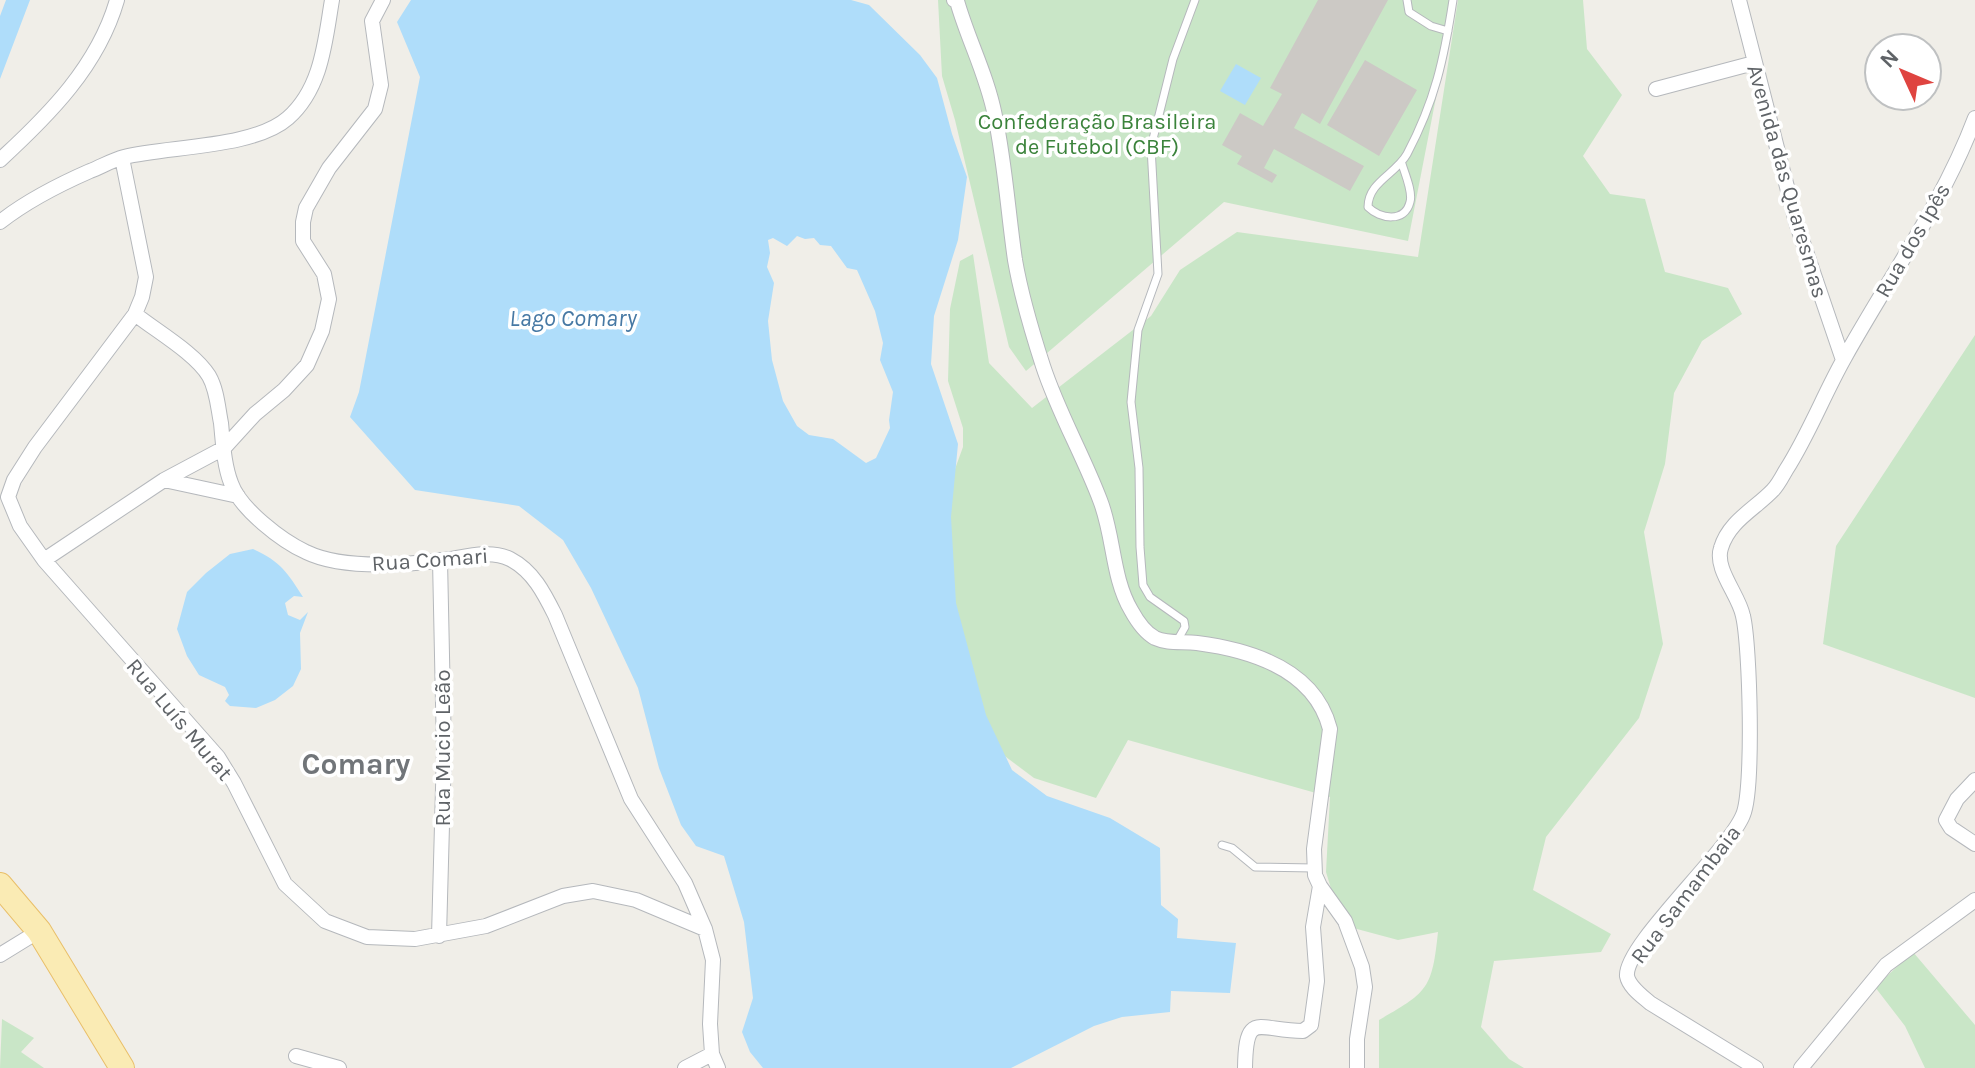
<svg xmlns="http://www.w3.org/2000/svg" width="1975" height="1068" font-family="Karla,sans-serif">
  <rect width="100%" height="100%" fill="#f0eee8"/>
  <path fill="#c9e6c7" d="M938,0H1455L1408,241L1224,202L1026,371L1009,347L955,120L942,76Z
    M1458,0H1583L1587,49L1622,95L1583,156L1610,194L1645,199L1665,272L1728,288L1742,314L1702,341L1674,393L1665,464L1644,532L1663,644L1639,718L1546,837L1533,890L1611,934L1601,952L1494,961L1481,1027L1509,1059L1524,1068H1379V1020C1428,992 1432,989 1438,932L1398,940L1342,925L1326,872L1330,797L1128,740L1096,798L1034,778L1002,754L975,706L943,593L940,510L963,447V428L948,381L950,309L960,261L973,254L989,363L1032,408L1151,316L1180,270L1237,232L1418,257Z
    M1975,335V698L1823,644L1836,546Z
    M1913,952L1975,1025V1068H1925L1905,1026L1875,987Z
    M2,1019L34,1038L21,1052L44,1068H0Z"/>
  <path fill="#afddfa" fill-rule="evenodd" d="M6,0H30L0,79V16Z
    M411,0H851L869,5L920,55L937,78L952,134L967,177L958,240L934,316L931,364L958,444L951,517L956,603L986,715L1012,770L1047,796L1110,818L1160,848L1161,905L1178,919L1177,938L1236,943L1230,993L1171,991L1170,1012L1122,1017L1094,1026L1011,1068H763L750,1052L742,1032L753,998L744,922L724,856L696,846L681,825L659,768L638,688L591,588L563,540L519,506L415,490L350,417L359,392L420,77L397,22ZM797,236L805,239L814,238L820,245L831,246L847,268L857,270L875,311L883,343L880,360L893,392L889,420L890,428L876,458L866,463L833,439L809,435L797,426L783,401L772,360L768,321L774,283L767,267L770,253L768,240L773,238L787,246Z
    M1236,64L1261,78L1245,105L1220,91Z
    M253,549C280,561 288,573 303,597L294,596L285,603L288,615L300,620L308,612L300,633L301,669L293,686L275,700L256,708L230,706L225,701L229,695L225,687L199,675L187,656L177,629L187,592L206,573L230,554Z"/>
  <path fill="#ccc9c5" d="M1318,0H1388L1320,124L1302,113L1294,128L1364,166L1350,191L1274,149L1264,168L1277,175L1272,183L1237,164L1242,156L1222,145L1240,113L1263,126L1282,94L1270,88Z
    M1365,60L1417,90L1379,156L1327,125Z"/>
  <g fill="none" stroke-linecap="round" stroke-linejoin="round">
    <g stroke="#b5b8bc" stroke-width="9">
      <path id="lane" d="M1407,0L1409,12L1431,26L1448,31
        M1402,164C1405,174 1413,192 1410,202C1405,223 1380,219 1368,207C1368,182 1396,174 1407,154C1435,101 1444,59 1453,0
        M1177,641L1185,627L1184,621L1150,597L1143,585L1140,547L1139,468L1131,402L1138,330L1158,274L1151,147L1173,59L1195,0
        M1222,845L1232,848L1255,867L1314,868"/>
    </g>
    <g stroke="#b5b8bc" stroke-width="16">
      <path id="street" d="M954,0L957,1C968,40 987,75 995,116C1005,163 1008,212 1015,260C1021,295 1032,332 1043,366C1058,412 1083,455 1100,500C1114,535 1112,578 1131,610C1137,621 1144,632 1155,638C1168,644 1183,641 1197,643C1251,650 1315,670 1330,729L1314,849L1315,875L1320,886L1345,921L1362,967L1365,987L1357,1039V1068
        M1739,0L1796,222L1843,360
        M1656,89L1754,63
        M122,158L146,277L142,297L135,314C156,331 195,353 209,376C217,390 218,408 221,423C223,443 224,465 231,483C240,509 282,541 306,552C343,570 404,565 444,560C465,557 490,549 510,559C533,571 544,593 555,615L631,799L685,883L705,929L713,960L710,1024L712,1054L718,1068
        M0,160C49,115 98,66 117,0
        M0,222C28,200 58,185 90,171C101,167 112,160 124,157C169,146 254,148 288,118C322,88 325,41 332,0
        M135,314L35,447L14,480L8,497L20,526L44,560L218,757L234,783L285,884L325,921L367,937L415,939L486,926L563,896L593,891L636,900L705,929
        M164,480L238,496
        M44,560L164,480L224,448L255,414L284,390L307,365L322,331L329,299L324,274L303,241V222L306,208L329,168L375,109L381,85L372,21L383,0
        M1975,780L1957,799L1946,820L1951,828L1975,844
        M439,936L444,751L440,560
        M0,955L39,931
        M296,1056L339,1068
        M685,1068L712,1054
        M1245,1068C1246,1009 1258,1031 1303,1031L1311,1025L1317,981L1313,927L1320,886
        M1756,1068L1650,1003C1642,996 1629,987 1627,976C1624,946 1728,852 1743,815C1754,790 1750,645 1743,616C1739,595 1714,569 1721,548C1729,521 1755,509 1773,490C1778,485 1782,477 1786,470C1809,434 1824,394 1845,357C1889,278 1943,203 1975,118
        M1801,1068L1886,965L1975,900"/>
    </g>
    <g stroke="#e9bf69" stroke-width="26">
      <path id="primary" d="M0,885L39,931L122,1068"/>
    </g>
    <use href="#lane" stroke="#fff" stroke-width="7"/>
    <use href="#street" stroke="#fff" stroke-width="14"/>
    <use href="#primary" stroke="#faebb4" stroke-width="24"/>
  </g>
  <g text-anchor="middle" stroke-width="7" stroke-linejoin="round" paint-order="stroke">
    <g font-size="22" fill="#3b833b" stroke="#fff">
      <text x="1097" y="129">Confederação Brasileira<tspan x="1097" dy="25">de Futebol (CBF)</tspan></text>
    </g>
    <g font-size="22" fill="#5f6367" stroke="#fff">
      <text transform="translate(1788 181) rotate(74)" y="8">Avenida das Quaresmas</text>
      <text transform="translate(1912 240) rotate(-60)" y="8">Rua dos Ipês</text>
      <text transform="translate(430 559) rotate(-4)" y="8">Rua Comari</text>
      <text transform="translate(180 719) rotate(50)" y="8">Rua Luís Murat</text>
      <text transform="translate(442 748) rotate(-90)" y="8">Rua Mucio Leão</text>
      <text transform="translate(1685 894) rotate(-53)" y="8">Rua Samambaia</text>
    </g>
    <g font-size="24" font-style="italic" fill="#4779a4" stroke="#fff">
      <text x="573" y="326">Lago Comary</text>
    </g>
    <g font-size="30" font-weight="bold" fill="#717579" stroke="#fff">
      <text x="356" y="774">Comary</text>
    </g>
  </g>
  <g transform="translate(1903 72) rotate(314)"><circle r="38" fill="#ffffff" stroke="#bfc1c2" stroke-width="2"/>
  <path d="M0-6L14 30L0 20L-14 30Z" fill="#df4440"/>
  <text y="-12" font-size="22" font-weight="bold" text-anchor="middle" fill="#5f6367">N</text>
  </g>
</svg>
